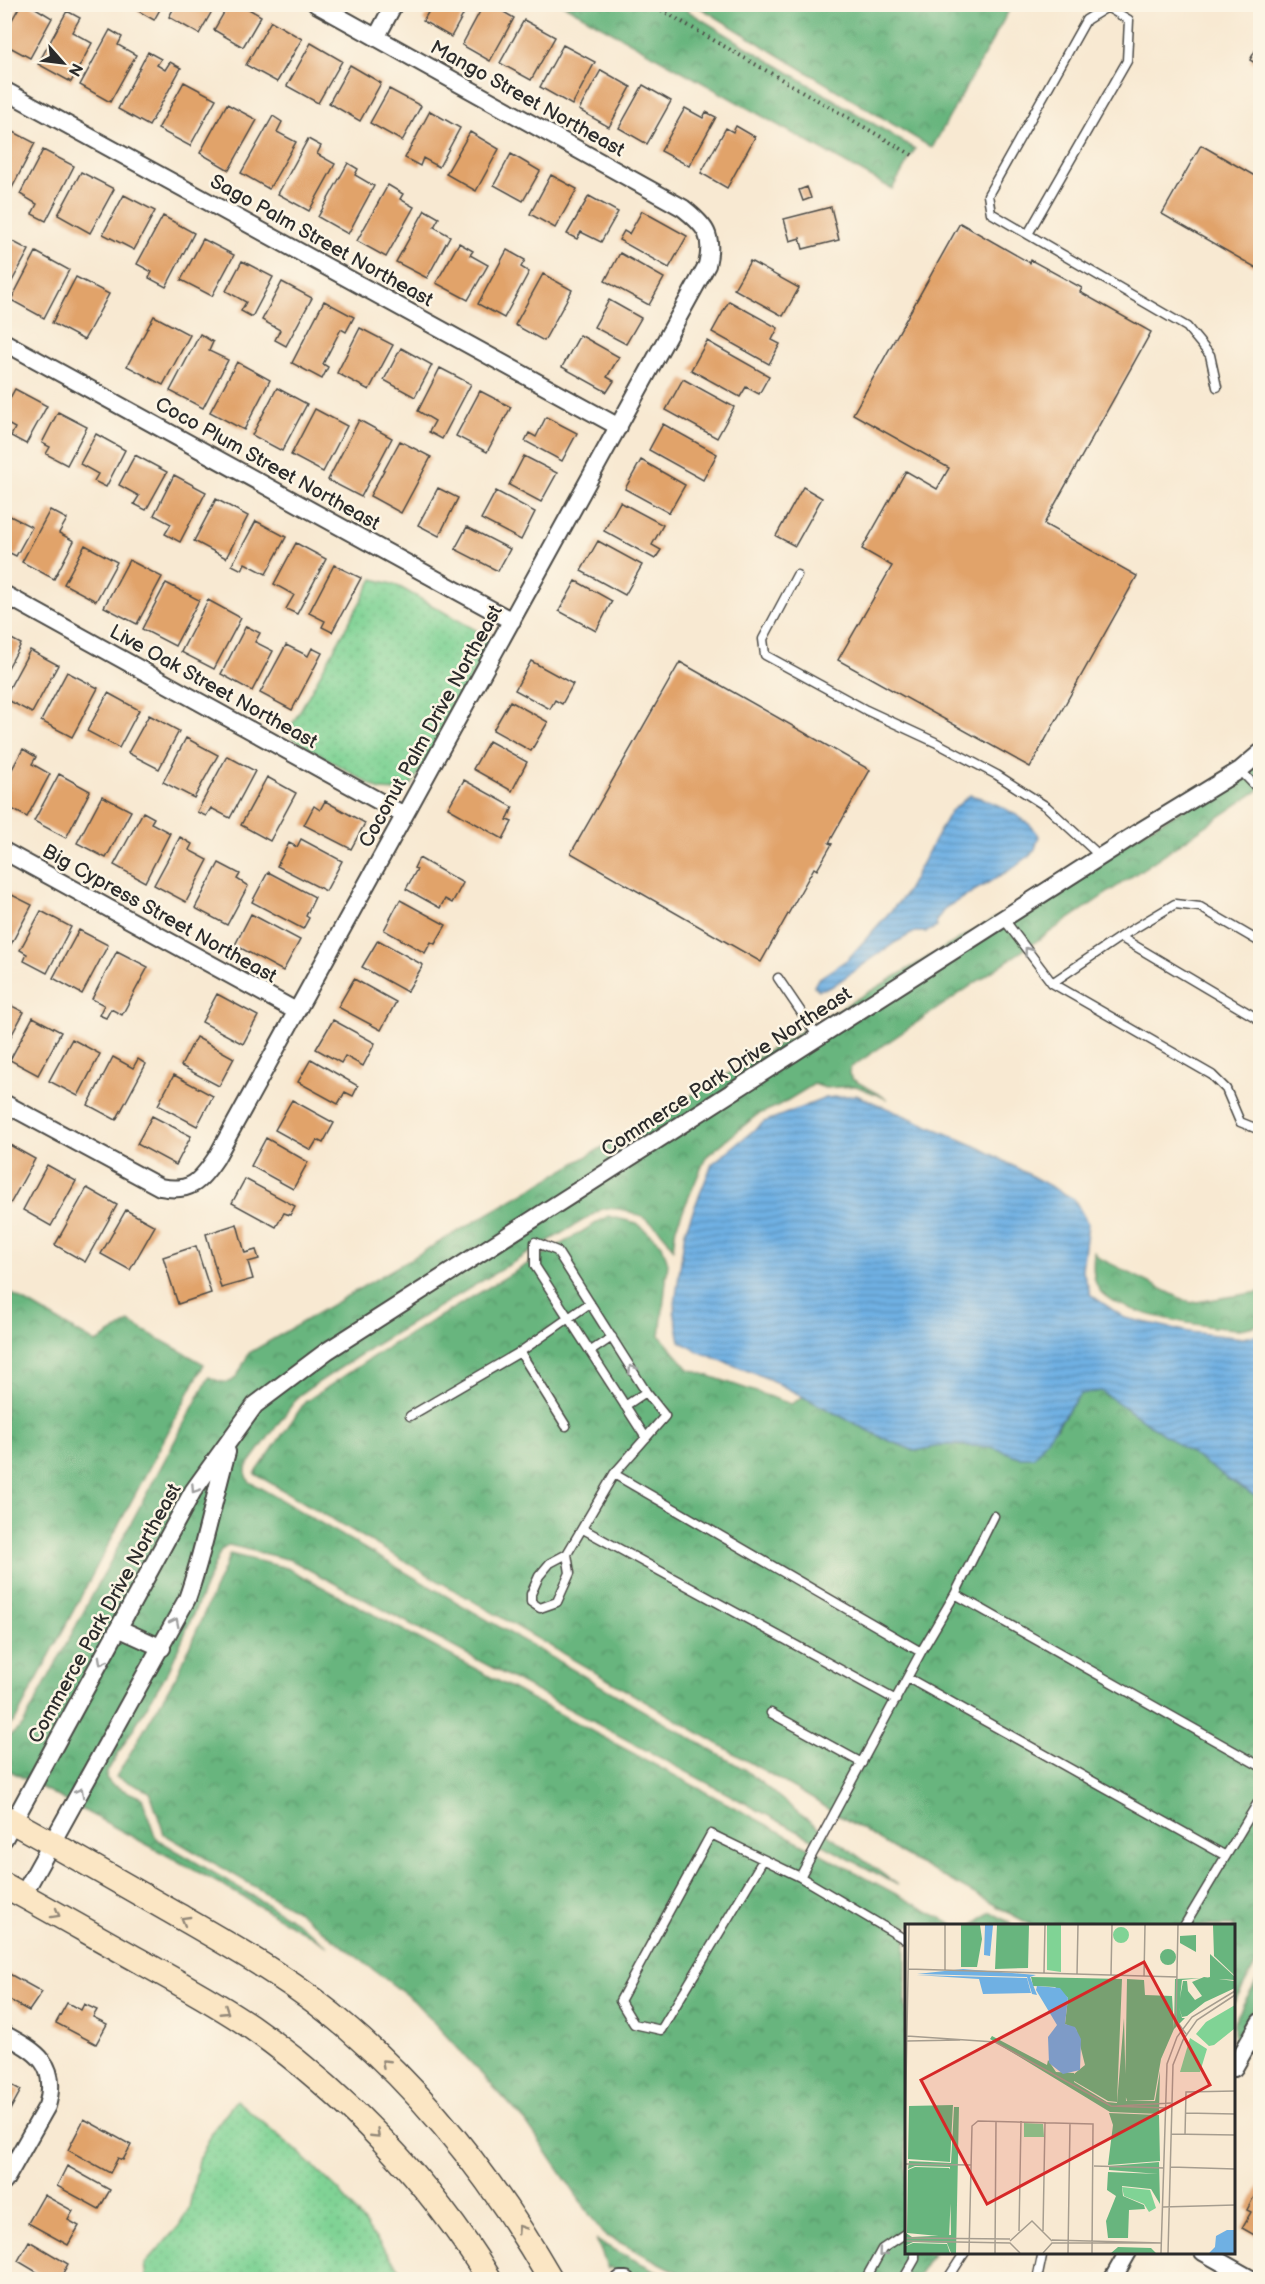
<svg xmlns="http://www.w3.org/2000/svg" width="1265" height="2284" font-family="'Balsamiq Sans',sans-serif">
  <defs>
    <pattern id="grass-dots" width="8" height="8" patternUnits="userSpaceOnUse" patternTransform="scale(1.5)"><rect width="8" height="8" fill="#80d395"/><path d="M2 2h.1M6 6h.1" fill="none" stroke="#6fb581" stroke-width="1.8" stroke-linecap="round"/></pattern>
    <pattern id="forest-crowns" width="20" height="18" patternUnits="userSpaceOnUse" patternTransform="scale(1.5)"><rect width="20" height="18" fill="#68b57e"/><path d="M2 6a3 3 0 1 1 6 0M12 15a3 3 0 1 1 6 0" fill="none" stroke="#569367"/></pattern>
    <pattern id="water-rules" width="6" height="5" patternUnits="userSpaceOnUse" patternTransform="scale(1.5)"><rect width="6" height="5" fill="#6fb0e3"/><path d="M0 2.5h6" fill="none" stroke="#5b8fb8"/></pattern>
  </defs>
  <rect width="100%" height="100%" fill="#fcf5e5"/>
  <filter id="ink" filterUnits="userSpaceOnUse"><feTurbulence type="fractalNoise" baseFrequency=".0167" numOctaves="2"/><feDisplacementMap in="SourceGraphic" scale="12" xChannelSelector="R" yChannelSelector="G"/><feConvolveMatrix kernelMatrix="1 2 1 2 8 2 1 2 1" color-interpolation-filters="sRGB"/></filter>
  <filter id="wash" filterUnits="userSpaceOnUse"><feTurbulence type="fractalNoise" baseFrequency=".008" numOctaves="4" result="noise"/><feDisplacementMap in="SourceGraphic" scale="24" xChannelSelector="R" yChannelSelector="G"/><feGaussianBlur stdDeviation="1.35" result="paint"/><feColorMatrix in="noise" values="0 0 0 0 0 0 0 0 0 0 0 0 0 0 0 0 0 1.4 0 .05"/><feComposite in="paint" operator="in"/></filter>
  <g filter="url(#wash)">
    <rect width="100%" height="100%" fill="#f8e9d2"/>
    <path fill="url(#grass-dots)" stroke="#567f60" stroke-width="1.5" d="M373,579L396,585L490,638L487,650L412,785L398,791L380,790L292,738L291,727Z
      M236,2100L296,2150L339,2191L407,2279L147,2278L145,2264L179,2226L189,2208L199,2160L214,2129Z"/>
    <path fill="url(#forest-crowns)" stroke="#4a7054" stroke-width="1.5" d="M564,5H678L915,149L892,189Z
      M696,5H1012L932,148Z
      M1260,753V789L850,1068L849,1074L852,1079L887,1099L856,1086L825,1088L814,1084L780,1105L757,1115L706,1157L676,1227L673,1248C660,1223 630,1205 602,1209L375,1345L299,1395L246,1468V1477L250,1482L744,1769L800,1814L898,1885L291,1560L229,1545L221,1550L170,1668L107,1772L106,1778L112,1785L142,1798L155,1836L160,1841L295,1921L328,1946L222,1885L5,1768L4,1741L23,1725L209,1377C237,1391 236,1376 249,1353L1188,806Z
      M608,1216L637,1223L662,1245L668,1263L660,1336L689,1369L791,1404L803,1397L885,1439L915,1451L944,1445L992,1447L1019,1457L1057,1427L1080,1394L1101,1391L1231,1481L1260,1499V1956L1234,2003V1926L1031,1925L902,1854L811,1798L255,1474L305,1402L380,1352Z
      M1094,1252L1099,1258L1190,1303L1260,1292V1324C1253,1326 1245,1329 1238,1329C1209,1328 1112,1314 1098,1288C1092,1276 1093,1265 1094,1252Z
      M5,1290L96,1343L129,1322L204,1364L15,1721L5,1729Z
      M230,1554L287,1568L954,1925L906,1926V2252L933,2253L916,2279H691L603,2234L526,2122L414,2001L300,1913L164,1834L150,1792L116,1777L178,1673Z
      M991,1912L1013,1925H973Z
      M1260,1975V1996L1234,2043V2022Z
      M596,2239L599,2242L672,2279H626L610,2267L608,2269Z"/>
    <path fill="url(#water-rules)" stroke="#4d6e87" stroke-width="1.5" d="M970,795C991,800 1029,818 1039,836L1035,849L1029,856L1013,868L945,908L936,921L937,927L926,932H915L896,942L831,987L819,990L814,986L818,979L848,959L904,896L950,812Z
      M856,1095L980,1148L1074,1199L1088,1224L1082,1269L1091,1295L1125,1318L1189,1332L1243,1338L1260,1334V1499L1231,1481L1101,1391L1080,1394L1034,1457H1019L992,1447L944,1445L915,1451L885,1439L769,1379L697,1351L680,1341L674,1311L685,1231L712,1164L764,1122L826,1098Z"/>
    <g id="blocks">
      <path fill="#e1a36b" d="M21,4H29L52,18L30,58L4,44V34Z
        M126,4H163L154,20Z
        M176,4H216L199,34L169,17Z
        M229,4H240L261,16L243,47L214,30Z
        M433,4H469L451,37L423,21Z
        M484,4H496L495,7L514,18L490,61L462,45Z
        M67,11L80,18L72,32L92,43L71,82L38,64Z
        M524,20L555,37L531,80L500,63Z
        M271,21L302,39L277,82L246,65Z
        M110,30L122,37L118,45L136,55L110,102L80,85Z
        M1260,42V66L1250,60Z
        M311,43L342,61L318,103L287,86Z
        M563,45L595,62L572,105L540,87Z
        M148,52L161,59L157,65L165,70L170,62L181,68L149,126L118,109Z
        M350,65L381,83L360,121L329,103Z
        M601,70L631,87L609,127L579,110Z
        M184,82L216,99L190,146L158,129Z
        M643,85L671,101L647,144L619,128Z
        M389,89L421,106L402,141L370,123Z
        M227,104L257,120L229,170L200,153Z
        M685,108L703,118L706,112L716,117L689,166L661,151Z
        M430,111L460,128L439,167L423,158L420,166L405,158Z
        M273,116L282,122L277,132L296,142L269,189L241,173Z
        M736,126L755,137L727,188L701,173L726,128L733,132Z
        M4,127L35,143L10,192L4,189Z
        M470,132L499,149L476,191L446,174Z
        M308,139L321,146L317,154L335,164L309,211L278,194Z
        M1201,145L1260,179V270L1162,214Z
        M43,150L74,166L46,221L32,214L37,204L20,194Z
        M511,154L540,171L523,201L494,185Z
        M348,163L358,169L355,175L374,186L348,234L318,217Z
        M81,172L114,189L90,233L58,215Z
        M551,175L577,189L555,228L530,214Z
        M388,185L403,194L400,199L414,207L386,257L357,241Z
        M807,187L811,198L803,201L799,190Z
        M124,195L155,211L134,250L103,234Z
        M589,196L618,212L601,242L581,232L577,239L567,234Z
        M831,207L839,240L803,249L800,238L790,241L784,219Z
        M425,210L439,218L434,227L450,236L427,278L396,262Z
        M642,211L687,236L669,268L619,240L624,231L629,234Z
        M163,216L194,233L166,287L149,278L152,272L137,264Z
        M960,223L1030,263L1031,260L1082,288L1080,292L1151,332L1044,524L1137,576L1030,767L838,660L892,566L862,549L906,471L937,489L949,468L853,414Z
        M4,237L29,250L4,296Z
        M203,239L234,255L212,296L181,280Z
        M459,243L473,251L470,255L488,265L468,300L436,283Z
        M507,250L525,260L521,267L529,272L504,318L478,304Z
        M36,252L69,270L44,318L11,300Z
        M620,253L664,278L649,305L605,281Z
        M242,261L273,277L252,317L241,311L246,302L226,291Z
        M750,261L799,288L783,316L734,289Z
        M543,274L572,290L544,341L515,325Z
        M76,277L109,294L84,340L52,323Z
        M282,282L312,298L286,346L275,340L280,330L262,320Z
        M609,300L641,318L626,344L594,327Z
        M324,301L354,317L346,332L341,329L323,364L328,367L322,379L292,363Z
        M729,301L778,328L772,340L780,344L769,364L712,332Z
        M154,316L190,335L163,385L127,366Z
        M360,328L393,345L369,390L337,373Z
        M200,334L213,342L209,351L228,360L203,408L170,391Z
        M580,335L619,357L607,377L614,381L607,392L562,367Z
        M707,341L769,376L759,394L746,387L740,397L691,370Z
        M401,348L432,365L415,397L384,380Z
        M237,362L270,380L244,430L210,412Z
        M440,368L471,384L442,439L429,432L435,421L418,411Z
        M683,379L734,407L717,438L666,410Z
        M277,388L307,404L282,451L252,435Z
        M15,389L47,406L26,444L11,436L15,428L4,422V409Z
        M480,391L511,407L487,452L456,436Z
        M315,409L347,426L323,472L291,455Z
        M58,412L87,427L67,465L46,454L50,447L42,443Z
        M546,417L577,433L562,461L525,441L529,433L536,437Z
        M359,420L392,438L361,497L328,480Z
        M663,424L717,454L703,480L649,450Z
        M96,434L125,450L106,487L94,481L98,474L80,464Z
        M400,441L431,457L401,513L370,496Z
        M135,455L167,472L146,510L134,504L139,496L119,485Z
        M524,456L557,473L541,502L509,485Z
        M641,460L685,485L669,513L625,489Z
        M174,475L206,492L180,542L165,534L171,524L154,515Z
        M803,487L822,498L795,546L776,536Z
        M438,488L458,498L439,536L418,525Z
        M496,491L535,512L521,540L481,519Z
        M216,499L248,516L226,558L194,541Z
        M620,502L663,525L652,545L661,550L655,559L604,531Z
        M50,510L67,519L59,533L74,541L54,579L22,562Z
        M4,513L32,527L16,556L4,550Z
        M256,521L286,537L266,574L245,563L242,570L232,565Z
        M467,527L510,549L498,571L455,549Z
        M598,541L642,565L625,595L581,571Z
        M296,543L326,559L297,614L286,609L294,595L274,584Z
        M85,545L117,562L96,601L64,584Z
        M129,560L162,577L137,624L104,607Z
        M334,565L361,578L332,632L322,627L325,621L309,613Z
        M576,581L612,601L596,631L559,611Z
        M166,583L199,600L175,646L142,629Z
        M208,600L241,618L214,669L181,652Z
        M246,626L260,633L255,642L273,651L252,691L221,674Z
        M4,635L21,644L4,675Z
        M286,645L308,656L312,648L322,653L292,710L260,693Z
        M30,650L58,665L32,713L4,698Z
        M531,661L573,684L562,704L555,700L550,709L515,690Z
        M680,662L870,770L829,843L832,844L817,870L814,868L761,962L571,853Z
        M67,672L98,688L72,737L41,721Z
        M108,693L139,710L119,748L87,731Z
        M510,701L548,722L531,751L493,730Z
        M149,715L179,731L159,769L128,753Z
        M186,738L218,755L194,798L163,782Z
        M489,741L527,762L512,791L473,769Z
        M23,749L36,757L32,764L50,774L27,817L4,805V784Z
        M227,756L255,771L230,818L211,808L206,816L197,812Z
        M59,774L90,791L66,838L34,821Z
        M267,777L296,793L270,841L241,825Z
        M464,780L513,807L507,820L512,822L503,839L448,808Z
        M102,796L131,811L106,858L77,843Z
        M325,801L365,823L351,849L304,825L314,806L320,810Z
        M143,812L154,818L151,823L170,833L145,882L114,865Z
        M180,837L192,844L189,850L208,860L186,902L154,885Z
        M301,839L342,861L326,891L277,866L289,843L297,847Z
        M419,858L463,883L452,903L445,899L440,908L406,889L417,869L414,868Z
        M219,863L240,874L237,879L248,886L227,925L195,908Z
        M268,872L315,897L306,916L309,918L303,929L252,902Z
        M4,891L32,905L9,948L4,946Z
        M400,900L446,925L435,944L431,942L425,953L384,930Z
        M41,911L71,927L47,973L24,961L27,954L20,950Z
        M251,914L300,940L283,971L235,945Z
        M79,930L108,945L82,994L53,978Z
        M378,940L423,965L407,992L362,967Z
        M117,951L148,967L122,1015L111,1009L106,1018L99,1015L104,1005L92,999Z
        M354,979L396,1002L381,1030L338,1007Z
        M217,994L258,1016L243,1044L202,1022Z
        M4,1002L24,1012L4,1049Z
        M33,1017L61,1032L38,1075L10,1060Z
        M333,1020L375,1043L363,1066L345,1056L341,1063L316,1049Z
        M196,1037L234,1058L219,1086L181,1066Z
        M72,1039L100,1054L78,1096L49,1081Z
        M113,1057L133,1068L138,1059L146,1064L116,1120L88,1105Z
        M311,1059L358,1086L353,1096L345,1092L338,1104L298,1082Z
        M174,1075L213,1096L197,1126L158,1105Z
        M292,1100L334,1123L323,1143L317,1140L311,1150L275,1130Z
        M152,1116L191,1136L176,1165L137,1144Z
        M266,1138L308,1162L293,1189L251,1166Z
        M8,1144L35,1159L10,1204L4,1201V1150Z
        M47,1165L76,1181L51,1226L23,1210Z
        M245,1179L295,1206L290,1215L284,1213L276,1227L232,1203Z
        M87,1188L117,1205L85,1262L55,1245Z
        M126,1210L155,1226L130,1270L101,1254Z
        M237,1224L245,1253L256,1250L259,1259L248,1262L253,1279L221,1288L206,1234Z
        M196,1246L211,1293L178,1304L163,1257Z
        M4,1971L42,1992L29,2011L4,1997L9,1988L4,1986Z
        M67,2003L81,2010L84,2004L97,2010L93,2017L107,2024L96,2044L56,2023Z
        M4,2081L21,2090L10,2110L4,2107Z
        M84,2119L131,2145L123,2160L118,2158L110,2173L68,2150Z
        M67,2166L110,2190L99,2209L57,2186Z
        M1260,2185V2227L1256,2236L1242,2228L1251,2212L1247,2210Z
        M44,2195L73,2211L68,2220L79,2226L68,2245L28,2223Z
        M29,2241L68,2264L59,2280H50L18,2261Z"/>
    </g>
  </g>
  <g filter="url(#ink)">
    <use href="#blocks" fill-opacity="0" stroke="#4a4844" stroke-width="1.5"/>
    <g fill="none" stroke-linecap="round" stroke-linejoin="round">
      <g stroke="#4a4844" stroke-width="11">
        <path id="service" d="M1028,234L1127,61L1129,20L1107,7L1086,20L988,195L991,213L1187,327L1210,355L1217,387
          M797,575L763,639L765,655L866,710L935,742L997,775L1047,807L1100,856
          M1240,770L1260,791
          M1003,918L1052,983
          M1120,937L1052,983L1212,1075L1226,1089L1240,1122L1260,1130
          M1260,942L1200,907L1175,904L1120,937L1260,1020
          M778,978L818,1037
          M591,1351L612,1337
          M625,1406L646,1392
          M410,1416L520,1352
          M566,1426L520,1352L590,1303
          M614,1474L921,1652L800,1877L711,1834L620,2001L634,2024L661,2030L763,1860
          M583,1529L896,1700
          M567,1554L570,1573L557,1602L540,1608L531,1602V1594L539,1576L550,1563L567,1554L614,1474L665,1416L646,1392L557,1251L535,1242V1266L646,1438
          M955,1594L994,1516
          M921,1652L955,1594L1260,1766
          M908,1678L1226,1856
          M771,1713L862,1763
          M800,1877L906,1940
          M1184,1926L1260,1799
          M865,2280L882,2249L906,2233
          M903,2280L915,2259V2252
          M947,2280L965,2252
          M1037,2280L1042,2256L1041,2252"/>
      </g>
      <g stroke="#4a4844" stroke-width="20">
        <path id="minor" d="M376,38L394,4
          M4,90L619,427
          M4,342L512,621
          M4,594L404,815
          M4,851L296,1011
          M4,1103L160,1187C190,1193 200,1182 216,1158L707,265C714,236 706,226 683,208L316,4
          M120,1629L162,1648
          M4,1839L193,1491L255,1405L327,1351L1142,830L1240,770L1260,753
          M23,1895L187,1599C204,1551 213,1501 227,1452
          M4,2034C37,2052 59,2064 47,2106L4,2182
          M1234,2068L1260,2022
          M1203,2252L1253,2280
          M620,2280H626
          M1112,2280L1128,2252"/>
      </g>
      <g stroke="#4a4844" stroke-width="27">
        <path id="secondary" d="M4,1817C63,1849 121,1883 179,1916C238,1950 297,1983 349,2029C431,2100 497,2186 551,2280
          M4,1885C50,1910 95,1936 140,1961C177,1982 215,2002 250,2026C345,2093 429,2180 490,2280"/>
      </g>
      <path stroke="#4a4844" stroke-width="4" stroke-dasharray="1.5 4.5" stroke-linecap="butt" d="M651,4L914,156"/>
      <use href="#service" stroke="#fff" stroke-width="8"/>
      <use href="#minor" stroke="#fff" stroke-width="16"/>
      <use href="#secondary" stroke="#fbe6c4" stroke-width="24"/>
    </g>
    <defs><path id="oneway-chevron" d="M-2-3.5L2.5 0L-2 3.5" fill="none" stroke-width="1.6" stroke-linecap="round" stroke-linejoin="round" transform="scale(1.5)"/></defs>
    <g stroke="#a0a0a0">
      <use href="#oneway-chevron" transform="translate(1028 951) rotate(-127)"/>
      <use href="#oneway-chevron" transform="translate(632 1369) rotate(-123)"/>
      <use href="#oneway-chevron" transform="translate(195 1489) rotate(124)"/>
      <use href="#oneway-chevron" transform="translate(175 1622) rotate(-63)"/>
      <use href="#oneway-chevron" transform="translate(102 1661) rotate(119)"/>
      <use href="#oneway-chevron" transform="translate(80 1792) rotate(-61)"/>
      <use href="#oneway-chevron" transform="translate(882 2253) rotate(130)"/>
    </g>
    <g stroke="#938878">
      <use href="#oneway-chevron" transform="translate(56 1914) rotate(29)"/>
      <use href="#oneway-chevron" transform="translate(185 1920) rotate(-150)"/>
      <use href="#oneway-chevron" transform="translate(225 2011) rotate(33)"/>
      <use href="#oneway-chevron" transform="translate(385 2063) rotate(-136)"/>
      <use href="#oneway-chevron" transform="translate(376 2134) rotate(44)"/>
      <use href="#oneway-chevron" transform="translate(521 2229) rotate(-123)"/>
    </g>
  </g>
  <g text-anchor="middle" stroke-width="5" stroke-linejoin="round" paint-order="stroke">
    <g font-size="20" fill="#2b2b2b" stroke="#fcf5e5">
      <text transform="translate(528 98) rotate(29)" y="7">Mango Street Northeast</text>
      <text transform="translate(322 240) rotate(29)" y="7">Sago Palm Street Northeast</text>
      <text transform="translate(268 463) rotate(29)" y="7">Coco Plum Street Northeast</text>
      <text transform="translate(214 686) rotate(29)" y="7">Live Oak Street Northeast</text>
      <text transform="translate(430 726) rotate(-61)" y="7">Coconut Palm Drive Northeast</text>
      <text transform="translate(160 913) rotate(29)" y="7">Big Cypress Street Northeast</text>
      <text transform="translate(726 1071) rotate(-33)" y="7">Commerce Park Drive Northeast</text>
      <text transform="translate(104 1613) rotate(-61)" y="7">Commerce Park Drive Northeast</text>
    </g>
  </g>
  <g transform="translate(905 1924)">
    <rect width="330" height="330" fill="#f8e9d2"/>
    <path d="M208 11a8 8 0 1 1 16 0a8 8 0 1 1-16 0ZM330,81L329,105L309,121L304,122L291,110L301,98ZM285,114L302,125L295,148H275ZM119,199L138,200L139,213H119Z" fill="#80d395"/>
    <path d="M56,1H75L77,15L72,43H56ZM92,1H124L123,44L90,45ZM308,1H330V64L300,78L282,92L277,93L274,83L277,94H280L269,105L270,55L296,54L277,56L275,74L278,57H282L283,67L290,76L297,72L287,58L299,53L329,57V51L309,32ZM291,11V28L275,19V12ZM255 33a8 8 0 1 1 16 0a8 8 0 1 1-16 0ZM305,30L329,52V56L302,54L305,53ZM126,53L217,55L212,178L203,177L169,157V150L180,141L171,105L160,100L163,74L150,63L128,62ZM222,55L239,56L240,71L267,72L269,105L256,135L249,176L222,177L220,170ZM219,94L221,177H250L255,147L254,190L205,188L85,115L87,112L142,141L143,136L151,148L169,149V158L202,178L212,179ZM48,181L45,238L3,235L4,182ZM49,183H54L51,329H46L42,319L8,318L0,322V329L1,288V309L7,313L46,311L45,243L10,242L3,245L4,237L46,239ZM204,189L254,191L255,237L203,241L208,201ZM254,238L255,280L246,265L217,262L218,272L239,281L240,285L224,286L223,314H203L201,297L211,272L202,266L203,248L253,250L204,246V242ZM10,243L44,244L47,248L44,313L2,309L3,246ZM8,319L42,320L45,329H1V322ZM213,323L246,324L251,329H206Z" fill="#68b57e"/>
    <path d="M217,263L245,266L251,284L244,288L239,280L219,272Z" fill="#80d395"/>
    <path d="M142,1H156V48L142,46Z" fill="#80d395"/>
    <path d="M80,1H88L85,32L79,31ZM58,45L131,51L125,53L132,71L127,70L122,53L12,50ZM11,51L122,54L126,69L78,70L74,55ZM132,62L155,64L163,74L160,100L170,103L176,115L175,146L158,150L144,139L143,113L152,101L131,66ZM322,306H330V329H304L310,323L311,312Z" fill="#6fb0e3"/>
    <path fill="none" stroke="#a69d8f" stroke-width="1.5" d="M273,1L271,96L281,110M3,45L272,53M40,46V1M139,49L140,1M172,50L173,1M206,51L207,1M239,53L240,1M2,112L90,118L206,182L261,184M2,117L55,116M212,182L266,179M280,189L330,190M0,209L4,1M266,210L330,211M280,211L281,168L330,167M0,240L66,241M189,242L259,244M266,243L330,245M258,283L330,281M114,307L116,197M138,307L140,198M0,314L105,315M0,317L105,319L115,329M105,317L127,297L147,317M64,329L67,202L73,197L188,200L187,329M90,329L91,197M138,329L147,319H257L147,316M163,329L165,199M256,329L262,140L272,113L287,93L330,67M263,329L268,141L278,116L292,96L330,71"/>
    <path fill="#d62828" fill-opacity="0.15" stroke="#d62828" stroke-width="3" d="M239,38L305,161L82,280L16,156Z"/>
    <rect width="330" height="330" fill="none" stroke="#2b2b2b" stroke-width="3"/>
  </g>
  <rect width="1265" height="2284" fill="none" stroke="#fcf5e5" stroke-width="24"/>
  <g transform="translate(63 63) rotate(118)" stroke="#fcf5e5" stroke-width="4.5" paint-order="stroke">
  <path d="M0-4.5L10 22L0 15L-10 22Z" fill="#2b2b2b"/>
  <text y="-9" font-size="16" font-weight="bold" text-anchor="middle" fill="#2b2b2b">N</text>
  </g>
</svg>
